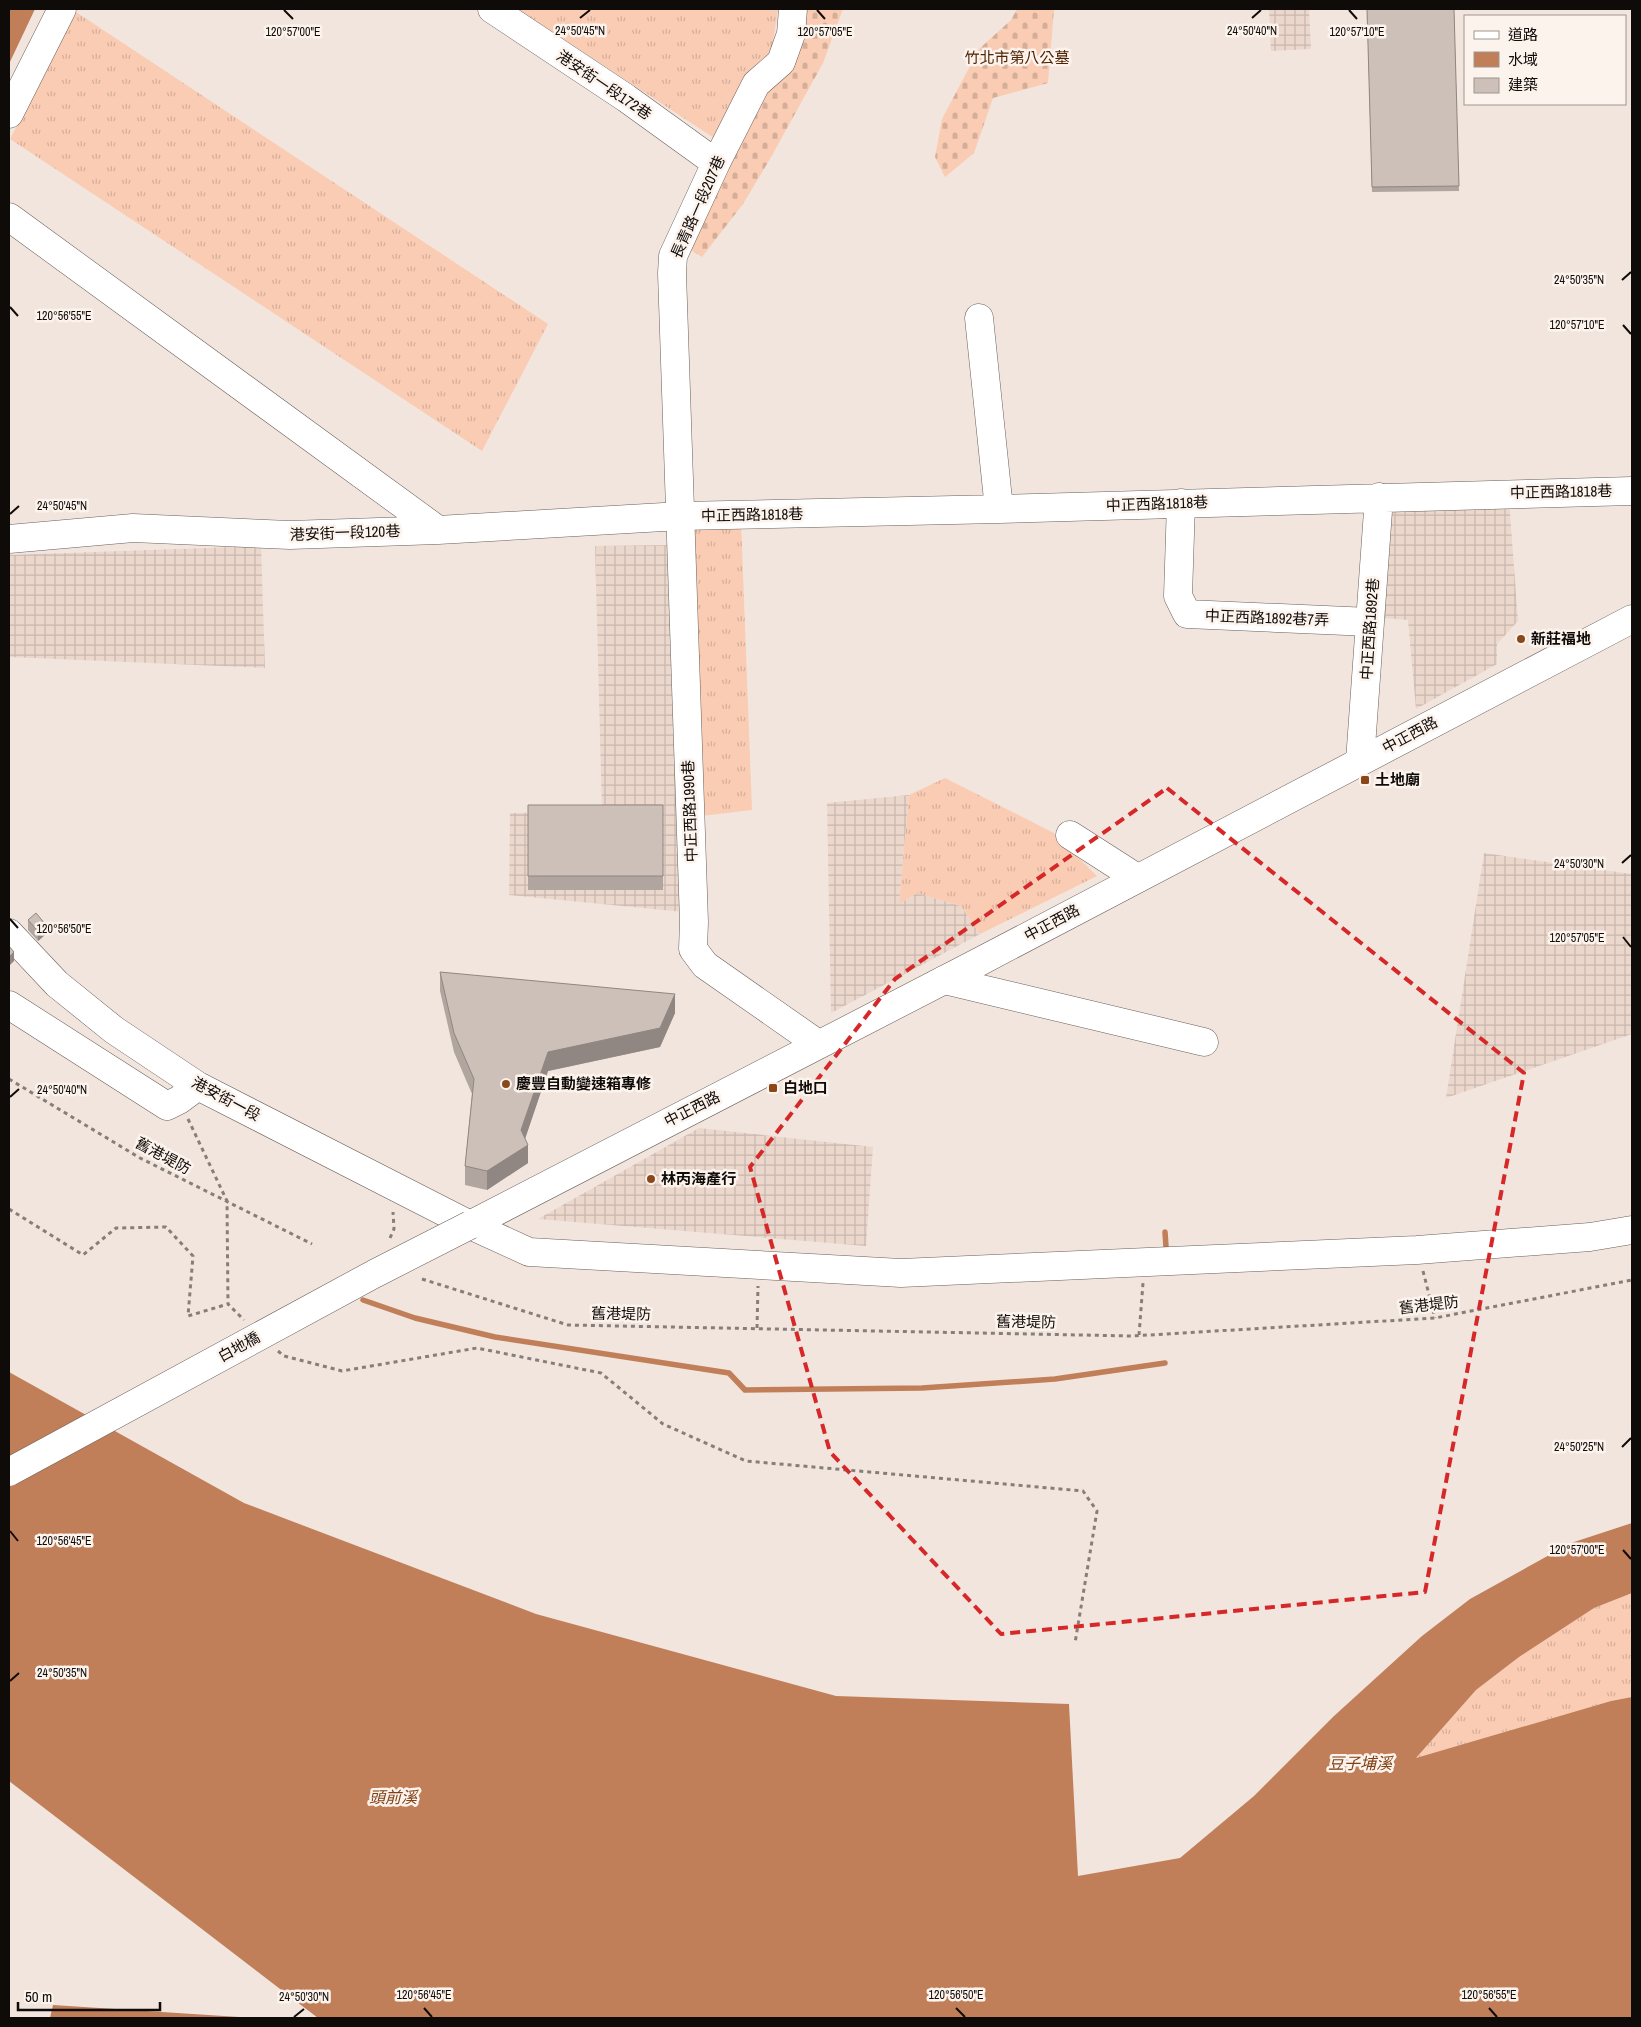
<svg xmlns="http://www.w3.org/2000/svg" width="1641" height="2027" font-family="'Archivo Narrow','Noto Sans TC',sans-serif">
  <defs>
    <pattern id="industrial-grid" width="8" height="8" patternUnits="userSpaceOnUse" patternTransform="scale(1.25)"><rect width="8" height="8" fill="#ebd7cc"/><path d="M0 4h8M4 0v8" fill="none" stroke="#c8b7ae"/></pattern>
    <pattern id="grass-tufts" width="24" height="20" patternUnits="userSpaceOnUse" patternTransform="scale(1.25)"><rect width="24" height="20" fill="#faccb3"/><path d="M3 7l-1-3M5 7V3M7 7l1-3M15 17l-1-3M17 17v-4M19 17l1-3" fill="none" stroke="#d5ae99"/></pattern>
    <pattern id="cemetery-stones" width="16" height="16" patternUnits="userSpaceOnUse" patternTransform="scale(1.25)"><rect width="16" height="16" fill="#faccb3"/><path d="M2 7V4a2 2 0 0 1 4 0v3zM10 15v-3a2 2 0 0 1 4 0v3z" fill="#d5ae99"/></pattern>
  </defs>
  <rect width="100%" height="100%" fill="#f2e5de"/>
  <path fill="url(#industrial-grid)" d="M1269,9H1309L1311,49L1271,51Z
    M1509,500L1518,621L1497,644V664L1416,709L1408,620L1371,617L1374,503Z
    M675,545L684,912L509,895L510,813L602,812L595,546Z
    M261,546L265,668L9,657V555Z
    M909,795L899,904L917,893L961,906L980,934L831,1013L827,803Z
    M1484,853L1632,874V1034L1446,1098Z
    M699,1128L873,1147L866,1246L538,1219Z"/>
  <path fill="url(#grass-tufts)" d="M518,9H778L772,48L714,138Z
    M76,12L548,324L482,451L10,139Z
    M686,522H741L752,810L693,817Z
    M945,778L1052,832L1097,876L980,934L961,906L917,893L899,904L909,795Z
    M1632,1593V1697L1611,1701L1416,1758L1476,1690L1519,1657L1594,1608Z"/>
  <path fill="url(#cemetery-stones)" d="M804,9H843L823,63L770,159L743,204L702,257L686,247L763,91L788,75L802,33Z
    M1017,9H1054L1048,83L993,98L974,153L945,177L935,157L942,119L979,49L1011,20Z"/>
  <path fill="#c07f58" d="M9,9H35L9,64Z
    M9,1372L244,1503L536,1614L836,1696L1069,1704L1078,1876L1180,1858L1254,1796L1334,1716L1422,1636L1470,1599L1571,1543L1632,1523V1593L1594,1608L1519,1657L1476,1690L1416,1758L1611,1701L1632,1697V2018H318L9,1781Z
    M53,2005L255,2018H50Z"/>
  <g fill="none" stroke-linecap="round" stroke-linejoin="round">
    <path stroke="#c07f58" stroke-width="5.5" d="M1165,1232L1166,1247
      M363,1300L415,1318L495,1337L729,1373L745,1390L922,1388L1055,1379L1165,1363"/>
    <g stroke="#6a5f59" stroke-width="29">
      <path id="minor" d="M492,9L626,98L716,163
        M793,9L791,34L781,62L756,84L716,163L673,256L672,273L694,922L693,949L705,965L818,1044
        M9,114L62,9
        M9,217L438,530
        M979,318L999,509
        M1181,503L1178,596L1187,614L1370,622
        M9,539L133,528L290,535L438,530L681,516L999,509L1632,491
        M1360,761L1379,497
        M1070,835L1137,878
        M9,933L57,984L114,1030L198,1086L470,1225L529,1252L901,1273L1417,1250L1590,1237L1632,1230
        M944,980L1204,1042
        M9,1005L167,1106L179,1100L198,1086"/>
    </g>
    <g stroke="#6a5f59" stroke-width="29">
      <path id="major" d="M470,1225L977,963L1632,619"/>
    </g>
    <path stroke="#877e7a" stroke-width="3" stroke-dasharray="4 4" stroke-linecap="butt" d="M9,1079L140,1158L312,1244
      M188,1119L227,1201L228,1304L244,1320
      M9,1209L83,1255L116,1228L166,1227L193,1256L188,1316L228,1304
      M390,1238L394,1229L393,1212
      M1423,1271L1435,1318
      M422,1279L568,1325L1132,1336L1435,1318L1632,1280
      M757,1328L758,1286
      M1139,1335L1143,1283
      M278,1351L284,1356L342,1371L477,1348L601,1373L663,1424L746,1461L1083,1491L1097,1511L1075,1643"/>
    <use href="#minor" stroke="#fff" stroke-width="28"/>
    <use href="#major" stroke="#fff" stroke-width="28"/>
    <g stroke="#6a5f59" stroke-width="29" stroke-linecap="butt">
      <path id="major-bridge" d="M9,1472L374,1274L470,1225"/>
    </g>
    <use href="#major-bridge" stroke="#fff" stroke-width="28"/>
  </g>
  <path fill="#b0a59f" d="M1367,9H1454L1459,191L1372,192Z
    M528,805H663V890H528Z
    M28,920L46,934L38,941L28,930Z
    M440,972L675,1013L660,1047L548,1071L525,1138L528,1163L487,1190L465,1185V1166L472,1094L454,1052L440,991Z"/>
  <path fill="#908682" d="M46,925V934L38,941V931Z
    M14,952V961L10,965V956Z
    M675,994V1013L660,1047L548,1071L522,1148L528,1145V1163L487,1190V1171L521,1130L548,1052Z"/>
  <path fill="#cdc0b9" stroke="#908682" d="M1367,9H1454L1459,186L1372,187Z
    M528,805H663V876H528Z
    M36,913L46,925L38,931L28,920Z
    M9,946L14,952L10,956L9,955Z
    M440,972L675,994L660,1028L548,1052L521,1130L528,1145L487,1171L465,1166L474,1079L454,1033Z"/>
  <path fill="none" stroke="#d62828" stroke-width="4" stroke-dasharray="10 6" stroke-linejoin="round" d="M1167,788L1524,1073L1425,1592L1001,1634L830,1452L750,1167L895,979Z"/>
  <path fill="none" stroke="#0f0b09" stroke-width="2" d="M284,10L293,19M817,10L825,19M1349,10L1357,19M580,18L590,10M1252,18L1261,10M1622,280L1631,272M10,307L18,316M1623,325L1631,334M10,514L19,506M1622,863L1631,855M10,919L18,928M1623,937L1631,947M10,1097L19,1089M1622,1447L1631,1438M10,1531L18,1541M1623,1550L1631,1559M10,1681L19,1673M424,2008L432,2017M956,2008L965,2017M1489,2008L1497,2017M294,2017L304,2009"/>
  <g fill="#8b471a" stroke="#fdf3ed" stroke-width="2">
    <circle cx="1521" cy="639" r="5"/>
    <rect x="1360" y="775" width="10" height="10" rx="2.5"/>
    <circle cx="506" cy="1084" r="5"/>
    <rect x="768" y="1083" width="10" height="10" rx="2.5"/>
    <circle cx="651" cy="1179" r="5"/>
  </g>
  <g text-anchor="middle" stroke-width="5" stroke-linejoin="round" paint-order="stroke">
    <g font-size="15" fill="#4f2405" stroke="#fdf3ed">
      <text x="1017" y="63">竹北市第八公墓</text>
    </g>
    <g font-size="15" fill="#0f0b09" stroke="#fdf3ed">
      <text transform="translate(604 85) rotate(34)" y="5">港安街一段172巷</text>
      <text transform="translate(698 207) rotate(-66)" y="5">長青路一段207巷</text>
      <text transform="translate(1561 492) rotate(-1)" y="5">中正西路1818巷</text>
      <text transform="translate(1157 504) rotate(-2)" y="5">中正西路1818巷</text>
      <text transform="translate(752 515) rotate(-1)" y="5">中正西路1818巷</text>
      <text transform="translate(345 533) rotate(-2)" y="5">港安街一段120巷</text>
      <text transform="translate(1267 618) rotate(2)" y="5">中正西路1892巷7弄</text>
      <text transform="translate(1370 629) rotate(-86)" y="5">中正西路1892巷</text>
      <text transform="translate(1410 735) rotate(-28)" y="5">中正西路</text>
      <text transform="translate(690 811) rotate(-92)" y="5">中正西路1990巷</text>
      <text transform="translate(1052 923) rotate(-28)" y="5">中正西路</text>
      <text transform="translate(226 1099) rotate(28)" y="5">港安街一段</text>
      <text transform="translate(692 1109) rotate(-27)" y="5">中正西路</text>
      <text transform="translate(163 1156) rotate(28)" y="5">舊港堤防</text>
      <text transform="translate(1429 1305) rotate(-7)" y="5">舊港堤防</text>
      <text transform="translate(621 1314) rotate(1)" y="5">舊港堤防</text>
      <text transform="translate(1026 1322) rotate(1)" y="5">舊港堤防</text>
      <text transform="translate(239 1347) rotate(-29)" y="5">白地橋</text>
    </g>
    <g font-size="15" font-weight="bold" fill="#0f0b09" stroke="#fdf3ed" text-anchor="start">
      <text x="1531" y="644">新莊福地</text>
      <text x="1375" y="785">土地廟</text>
      <text x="516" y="1089">慶豐自動變速箱專修</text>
      <text x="783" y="1093">白地口</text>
      <text x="661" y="1184">林丙海產行</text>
    </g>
    <g font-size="16" font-style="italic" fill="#7f4016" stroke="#fdf3ed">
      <text x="1360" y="1769">豆子埔溪</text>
      <text x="393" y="1803">頭前溪</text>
    </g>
  </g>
  <g font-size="12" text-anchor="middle" fill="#0f0b09" stroke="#fdf3ed" stroke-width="5" stroke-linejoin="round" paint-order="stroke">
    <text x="580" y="35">24°50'45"N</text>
    <text x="1252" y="35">24°50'40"N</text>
    <text x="293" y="36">120°57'00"E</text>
    <text x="825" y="36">120°57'05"E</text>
    <text x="1357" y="36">120°57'10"E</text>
    <text x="1579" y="284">24°50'35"N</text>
    <text x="64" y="320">120°56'55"E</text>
    <text x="1577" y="329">120°57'10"E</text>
    <text x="62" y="510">24°50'45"N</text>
    <text x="1579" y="868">24°50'30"N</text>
    <text x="64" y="933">120°56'50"E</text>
    <text x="1577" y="942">120°57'05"E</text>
    <text x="62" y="1094">24°50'40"N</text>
    <text x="1579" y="1451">24°50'25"N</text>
    <text x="64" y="1545">120°56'45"E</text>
    <text x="1577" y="1554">120°57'00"E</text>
    <text x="62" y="1677">24°50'35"N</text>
    <text x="424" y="1999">120°56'45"E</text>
    <text x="956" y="1999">120°56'50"E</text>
    <text x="1489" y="1999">120°56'55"E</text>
    <text x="304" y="2001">24°50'30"N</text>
  </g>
  <rect width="1641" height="2027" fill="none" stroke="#0f0b09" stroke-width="20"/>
  <rect x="1464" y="15" width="162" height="90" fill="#fdf3ed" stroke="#9e9692"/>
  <rect x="1474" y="31" width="25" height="8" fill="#ffffff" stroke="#9e9692"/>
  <text x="1508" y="40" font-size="15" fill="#0f0b09">道路</text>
  <rect x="1474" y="52" width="25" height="15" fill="#c07f58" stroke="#9e9692"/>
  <text x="1508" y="65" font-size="15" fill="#0f0b09">水域</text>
  <rect x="1474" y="78" width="25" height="15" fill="#cdc0b9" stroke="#9e9692"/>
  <text x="1508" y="90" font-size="15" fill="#0f0b09">建築</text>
  <path d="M18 2002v8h142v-8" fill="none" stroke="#0f0b09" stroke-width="2.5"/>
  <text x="25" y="2002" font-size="15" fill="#0f0b09" stroke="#fdf3ed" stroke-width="4" paint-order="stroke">50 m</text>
</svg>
